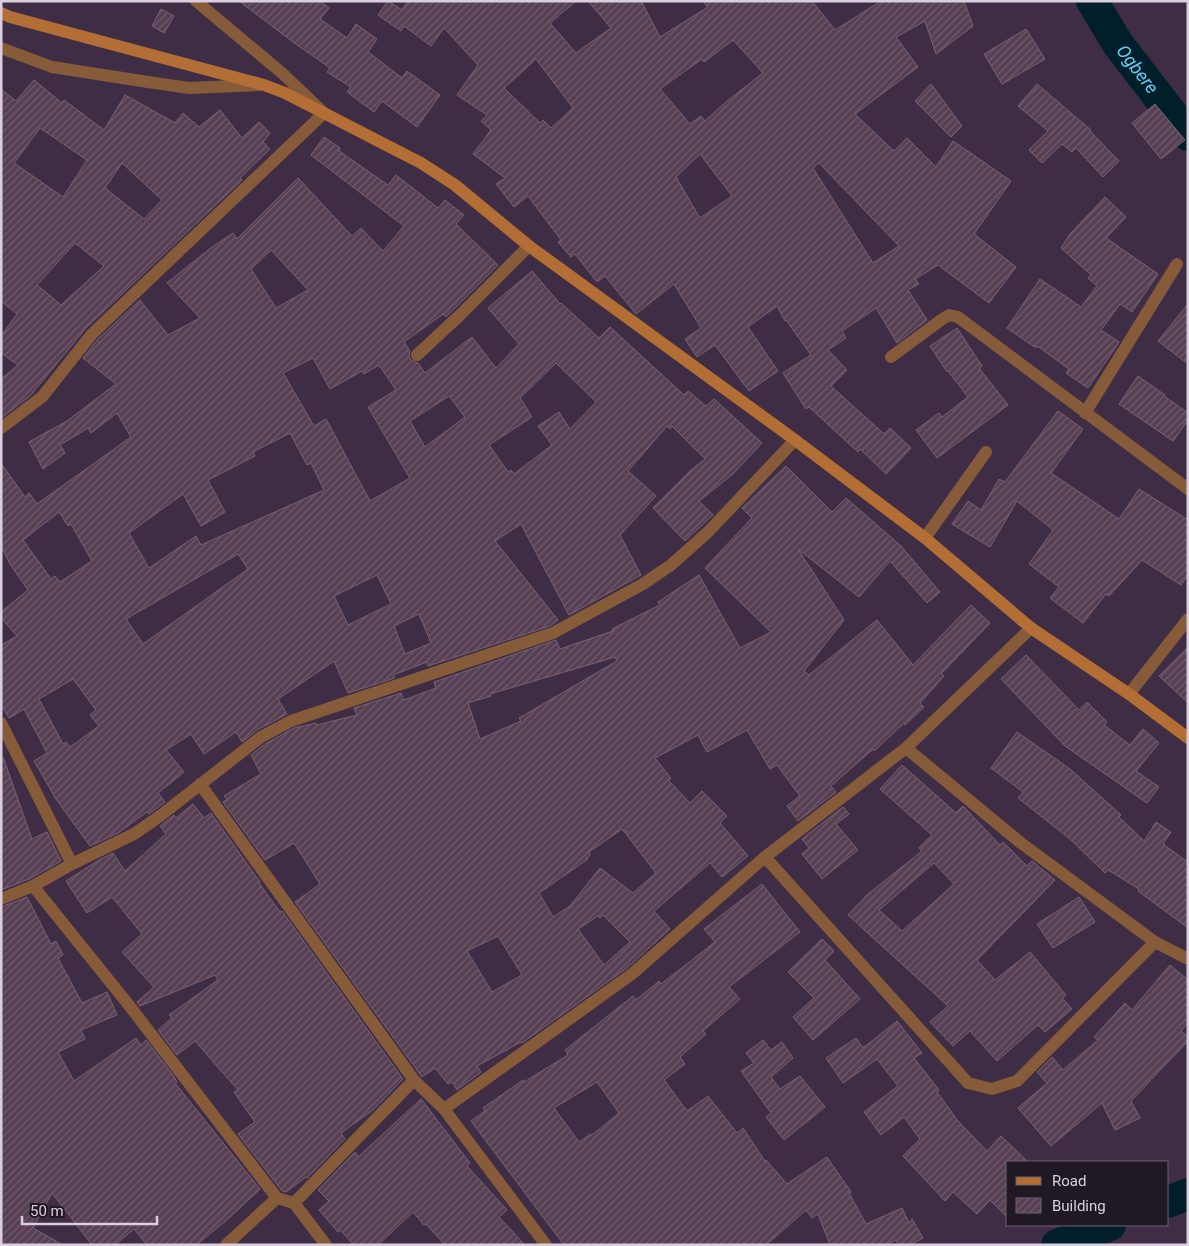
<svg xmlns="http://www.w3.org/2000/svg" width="1189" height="1246" font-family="Roboto,sans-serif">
  <defs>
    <pattern id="building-hatch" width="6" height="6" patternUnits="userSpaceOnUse" patternTransform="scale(1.25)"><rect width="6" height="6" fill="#573f53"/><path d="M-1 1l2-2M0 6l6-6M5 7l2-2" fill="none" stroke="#6f5a6b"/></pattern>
  </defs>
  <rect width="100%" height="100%" fill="#3e2d44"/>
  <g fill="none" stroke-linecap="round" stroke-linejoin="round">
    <g stroke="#001f2a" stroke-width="32">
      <path id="s1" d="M1092,1L1118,44L1188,135"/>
      <path d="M1168,1202L1188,1194"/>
      <path d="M1057,1245L1110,1225"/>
    </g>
  </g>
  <path fill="url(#building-hatch)" stroke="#7b6176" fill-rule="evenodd" d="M239,1H320L329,8L320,19L347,38L356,24L377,39L368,52L402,78L407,71L440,95L417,127L382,101L374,112L347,92L351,87L327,72L330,68L293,42Z
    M388,1L402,10L408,1H576L550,23L576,53L611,28L588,1H641L660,37L708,7L702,1H812L835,30L881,1H964L973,26L936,54L925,21L896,37L918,67L855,114L894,151L907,138L936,167L953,141L1011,181L974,234L1016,267L989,303L938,265L915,279L919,284L908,290L927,320L897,343L876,308L842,331L846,338L828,350L847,370L831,386L884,434L890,428L911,448L886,474L860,449L858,452L809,407L806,409L783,373L811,355L786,320L785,321L777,306L748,327L778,371L749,391L715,345L697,357L685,339L701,328L674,284L636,314L605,276L597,282L575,254L571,257L558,242L561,240L528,196L514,207L496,184L505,178L473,154L491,130L481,121L487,115L457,95L478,65L444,28L431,46L404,26L401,31L378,15ZM733,40L763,73L727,101L705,121L701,116L690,124L660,89L702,59L704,62ZM536,59L573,108L551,128L543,120L540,123L504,88ZM700,154L732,196L700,218L676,177ZM819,163L899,246L873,263L813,168Z
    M161,9L174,16L164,33L152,26Z
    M1026,29L1045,59L1002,84L984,54Z
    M34,80L62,103L64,100L104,130L125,95L175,123L183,113L199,127L220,110L242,138L259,122L270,133L263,142L270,149L240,178L242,180L86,328L30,396L1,418V379L18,365L1,353V336L17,314L1,301V89L16,101ZM40,128L87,160L63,197L14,163ZM122,163L162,200L144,219L105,188ZM75,243L104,266L61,305L37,285Z
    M931,84L962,126L951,137L915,101Z
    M1037,84L1091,130L1090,131L1119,161L1103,177L1076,148L1072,152L1062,144L1042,163L1029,150L1048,131L1018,106Z
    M1155,104L1185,140L1161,159L1132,123Z
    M324,137L340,148L339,151L388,185L396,175L438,208L445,200L464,215L456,224L498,265L446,317L443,314L404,342L410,351L409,356L411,360L418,363L425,373L472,337L496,368L519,344L488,308L532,271L560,304L561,303L599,338L610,327L684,395L688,391L706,406L714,399L762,443L733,474L699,501L713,515L685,541L653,508L690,471L705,459L672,426L670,429L667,426L628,471L656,496L620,535L641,575L569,615L521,524L495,541L558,620L550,626L428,666L427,662L393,675L395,678L348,693L334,661L278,699L287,714L257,730L242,742L236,732L204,754L191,734L166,750L184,772L158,793L165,802L149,814L147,812L118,833L90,846L56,799L34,761L47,753L24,709L9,718L1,705V645L17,636L1,618V612L28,590L10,564L1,546V463L25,497L29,493L37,504L131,437L117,413L91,433L88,428L60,445L65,453L43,469L29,442L67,421L116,384L83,358L98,339L140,300L168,335L200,318L167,283L212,247L233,233L237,239L298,178L352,236L361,228L383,251L404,226L311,155ZM271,250L308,290L276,308L251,269ZM313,358L330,389L362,371L364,374L379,365L396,390L368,407L410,478L370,501L326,419L314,426L283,373ZM556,363L596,402L570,429L559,412L538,426L552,445L514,474L511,470L508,472L489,445L532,417L520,398ZM449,396L465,417L425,447L410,421ZM290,433L307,465L311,463L324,490L201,545L196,536L149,568L129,533L183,494L201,526L225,512L208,480L255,456L253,452ZM59,512L68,526L71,524L92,561L60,582L55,576L51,579L23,540ZM238,554L248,569L143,644L126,619ZM377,575L391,604L348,625L334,596ZM419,614L431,643L405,654L394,626ZM73,679L96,710L90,715L99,726L70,747L66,742L63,744L39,699Z
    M1105,197L1126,217L1106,238L1158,274L1132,312L1120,304L1101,330L1119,342L1088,388L1066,373L1069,369L1037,346L1036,348L1007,328L1040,279L1081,307L1097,286L1088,278L1091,275L1061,248L1070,234Z
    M1188,304V364L1158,341Z
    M957,328L982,366L979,368L1008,405L937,458L916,430L939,413L942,417L968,397L948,371L947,372L930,346Z
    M1138,376L1165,395L1164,396L1188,413V420L1173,441L1119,404Z
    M1058,411L1083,429L1051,473L1119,519L1139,489L1188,520V575L1181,585L1142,560L1109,596L1106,594L1083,623L1050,598L1059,587L1029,564L1053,530L1017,501L990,547L952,524L968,501L981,510L999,479L1005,482Z
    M786,466L832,512L846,498L901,546L940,592L927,603L890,561L859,597L798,549L844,620L804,671L809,675L877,620L913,665L971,605L990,623L941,674L944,676L920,703L924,707L905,725L904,723L874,751L873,749L831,786L836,792L798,821L787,806L800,796L777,765L770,769L747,730L707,752L698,735L655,758L671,778L668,780L690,803L702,791L727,816L720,823L748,856L722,877L710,863L654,911L670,929L627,968L522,1043L521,1042L477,1066L481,1072L457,1090L452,1082L448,1084L435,1068L422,1077L295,902L320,884L294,843L265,860L223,802L227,799L224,796L261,774L251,755L265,744L294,728L316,723L317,725L357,715L354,708L401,693L404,700L436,688L434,682L556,640L560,649L613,631L612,629L660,605L658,602L699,575L740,648L771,632L705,568L752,518L742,508ZM615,657L617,661L519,718L521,721L480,739L468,703L491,696L490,694ZM622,829L625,833L628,831L626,834L656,873L633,893L600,868L570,906L553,917L539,893L588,859L586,858L590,855L589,852ZM603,915L630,942L604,965L578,929L598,916L600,918ZM498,936L522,975L492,992L467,951Z
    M1188,647V703L1159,676Z
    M1026,655L1079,710L1087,702L1107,722L1104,725L1130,745L1143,729L1159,743L1136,771L1159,787L1147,803L1065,746L1001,679Z
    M1017,732L1070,769L1121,815L1119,817L1144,841L1156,822L1171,832L1163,844L1188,862V928L1138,891L1139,889L1108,870L1105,873L1070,839L1018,798L1023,792L991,768Z
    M1,757H3L32,839L47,832L61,861L29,879L1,890Z
    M902,765L956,813L963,806L1000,845L1003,842L1027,866L1032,861L1055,880L977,960L995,980L1030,952L1066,995L1062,998L1072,1009L1045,1032L1038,1025L997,1061L970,1031L953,1046L930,1022L948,1006L848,915L868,894L922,851L919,848L932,835L880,789ZM934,863L954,884L902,931L879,910Z
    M193,804L204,818L211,813L260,882L259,883L280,912L282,911L403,1079L373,1110L341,1133L345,1139L307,1178L306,1177L286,1192L282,1191L238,1134L255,1122L234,1092L238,1090L195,1041L177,1055L158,1030L172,1018L169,1015L218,980L215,975L140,1006L137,1002L154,987L122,952L142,934L112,897L87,913L66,881L99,860L113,853L125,871L166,834L160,826L174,815L176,818Z
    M843,807L849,814L836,824L858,850L822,879L802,854L809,848L802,839Z
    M762,884L800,932L729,987L740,999L703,1031L706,1034L680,1057L685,1064L664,1080L687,1111L708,1096L737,1133L743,1128L765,1161L766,1160L787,1184L827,1157L851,1192L849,1193L866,1224L902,1208L909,1223L912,1219L923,1238L910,1245H899L896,1240L886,1245H830L818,1214L812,1218L806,1210L766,1245H564L471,1121L485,1111L483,1108L523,1080L524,1082L568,1055L565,1050L633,996L636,1000L659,981L661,984L715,942L704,929ZM597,1082L619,1113L592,1135L591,1134L579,1142L554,1108Z
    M27,897L51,944L56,941L63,955L58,958L82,1003L107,992L117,1015L81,1030L85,1039L58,1052L74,1081L136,1038L141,1045L146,1040L173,1075L177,1082L175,1083L260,1189L228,1219L196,1245H147L134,1229L115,1245H92L52,1193L33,1228L63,1245H1V907Z
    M1079,897L1095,922L1053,948L1037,924Z
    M822,939L834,951L825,960L860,999L813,1040L793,1017L814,998L788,972Z
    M1170,965L1188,980V1023L1181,1031L1188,1037V1041L1131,1101L1140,1118L1115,1130L1102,1103L1051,1146L1018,1108L1047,1083L1037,1072L1052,1057L1063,1070L1098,1040L1094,1037L1125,1003L1132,1010Z
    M897,1021L922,1053L914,1058L939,1090L937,1092L958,1121L987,1151L1001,1136L1028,1162H1008V1218L990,1200L977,1214L953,1192L945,1201L903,1156L920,1139L904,1117L881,1135L864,1112L898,1086L877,1059L843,1083L826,1058L856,1038L863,1048Z
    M763,1040L771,1050L782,1042L793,1058L771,1077L780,1089L800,1076L825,1107L784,1140L766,1117L771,1113L741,1071L754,1063L746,1053Z
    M421,1099L470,1163L467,1166L507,1210L499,1217L525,1245H445L426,1224L424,1225L413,1212L378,1245H354L340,1230L338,1232L319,1210L329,1201L318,1190L355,1152L358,1157Z"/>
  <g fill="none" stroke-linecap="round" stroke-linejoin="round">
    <path stroke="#865b39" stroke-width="12" d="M1,48L52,67L148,82L189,88L259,85
      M417,355L459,316L529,246
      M891,357L941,320L949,315L958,317L1188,489
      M1085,413L1177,264
      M1,428L42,397L92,334L324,113L282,73L196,1
      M925,538L986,452
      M1129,694L1188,619
      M1,723L72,864
      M906,748L1021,843L1155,942L1188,959
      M200,784L414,1080L444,1109L546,1245
      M765,857L968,1083L992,1089L1017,1081L1155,942
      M33,886L128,1004L277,1198L294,1203L326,1245
      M1,899L33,886L72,864L134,834L160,816L261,737L291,721L553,633L643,584L671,565L708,532L795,440
      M444,1109L632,974L765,857L906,748L1031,628
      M294,1203L414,1080
      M226,1245L277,1198"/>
    <path stroke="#b36e35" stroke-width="12" d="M1,13L10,17L264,85L285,93L421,163L455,185L529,246L795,440L925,538L1031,628L1129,694L1188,738"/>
  </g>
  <g text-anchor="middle" stroke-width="4.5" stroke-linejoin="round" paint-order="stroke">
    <g font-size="18" font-style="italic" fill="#68cdf5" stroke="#201923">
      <text dy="6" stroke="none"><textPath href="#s1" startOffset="82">Ogbere</textPath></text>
    </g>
  </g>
  <rect width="1189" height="1246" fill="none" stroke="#dacfde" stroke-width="5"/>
  <rect x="1006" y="1161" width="162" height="65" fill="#201923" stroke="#6a626e"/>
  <rect x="1016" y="1177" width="25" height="8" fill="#b36e35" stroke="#6a626e"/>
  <text x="1052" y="1186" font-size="15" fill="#dacfde">Road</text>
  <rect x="1016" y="1198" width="25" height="15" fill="url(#building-hatch)" stroke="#6a626e"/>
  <text x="1052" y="1211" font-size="15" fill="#dacfde">Building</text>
  <path d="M22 1216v8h135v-8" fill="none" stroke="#dacfde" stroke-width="2.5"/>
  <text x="30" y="1216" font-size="15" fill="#dacfde" stroke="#201923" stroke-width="4" paint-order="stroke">50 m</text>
</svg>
